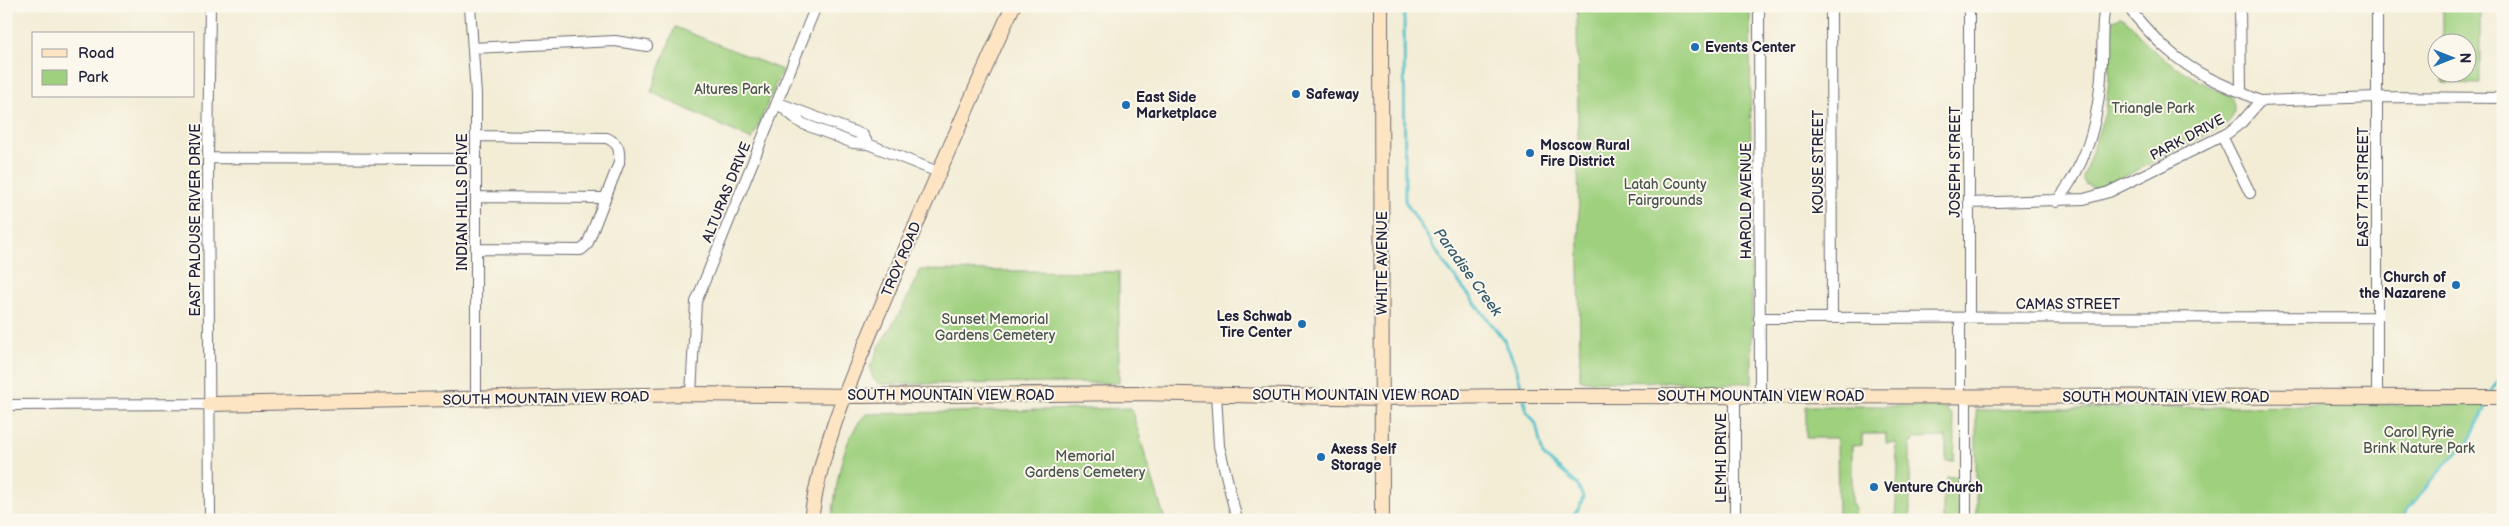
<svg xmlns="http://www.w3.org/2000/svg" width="2509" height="526" font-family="'Balsamiq Sans',sans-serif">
  <rect width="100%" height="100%" fill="#fbf7ec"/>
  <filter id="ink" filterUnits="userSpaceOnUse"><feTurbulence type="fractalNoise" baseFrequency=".02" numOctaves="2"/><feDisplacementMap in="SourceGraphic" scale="10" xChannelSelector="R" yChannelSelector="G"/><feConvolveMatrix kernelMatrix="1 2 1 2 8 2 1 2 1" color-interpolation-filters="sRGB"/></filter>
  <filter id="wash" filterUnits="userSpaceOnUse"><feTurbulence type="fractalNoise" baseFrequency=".0096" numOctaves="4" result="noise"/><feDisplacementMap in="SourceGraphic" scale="20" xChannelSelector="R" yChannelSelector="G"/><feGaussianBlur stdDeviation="1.12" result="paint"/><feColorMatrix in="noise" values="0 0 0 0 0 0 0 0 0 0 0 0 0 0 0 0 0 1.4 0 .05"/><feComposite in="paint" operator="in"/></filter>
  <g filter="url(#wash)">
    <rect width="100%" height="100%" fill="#f3edd6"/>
    <path fill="#9fd07e" stroke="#60795c" d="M1577,6H1750L1752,383L1586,381L1580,379Z
      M2443,6H2480V84L2443,83V73L2466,72V42H2443Z
      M2121,17C2133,23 2138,36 2148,45C2173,67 2200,83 2231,96C2236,109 2236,118 2223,126L2124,177L2095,188L2085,184L2083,178L2106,110L2109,78L2110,27L2112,20Z
      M675,27L782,70L752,140L651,92Z
      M920,270L1119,272V383L879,384L873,379L870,368L880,345L903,307Z
      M2385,405H2487L2469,441L2450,459L2407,510L2404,520H1976V410Z
      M1806,406H1941C1960,414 1954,443 1954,461H1946V437L1914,438V442H1910V520H1895L1898,468L1895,443H1886V434H1862V445L1852,446V506H1855V520H1838L1837,438H1806Z
      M1131,408L1165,520H832C837,484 840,441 866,414Z
      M1958,476L1959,520H1943V485H1947V477Z"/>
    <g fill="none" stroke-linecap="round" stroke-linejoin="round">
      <path stroke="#53c1ca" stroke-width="3" d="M1404,6L1405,201L1446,266L1504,340L1515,364L1523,392
        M2491,393L2503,372
        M1524,400L1527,412L1536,424L1543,455L1577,484L1583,497C1580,508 1576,516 1564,520
        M2404,520L2407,510L2450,459L2469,441L2488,401"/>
    </g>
  </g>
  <g filter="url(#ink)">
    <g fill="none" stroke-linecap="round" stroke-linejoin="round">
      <g stroke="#6b6971" stroke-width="12">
        <path id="street" d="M210,6L208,158L210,520
          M470,6L476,95V399
          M1759,6L1760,396
          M1831,6L1832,318
          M2127,6C2151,36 2176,62 2211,79C2227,87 2244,93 2260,101
          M2240,6L2241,92
          M2377,6V398
          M473,48L615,41L647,46
          M777,103L801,123L853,143L868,144L938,172
          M784,105L863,135L868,144
          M476,136L607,138C619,144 620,149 619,163L587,245L581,250L476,249
          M2222,136L2250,193
          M208,158L476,159
          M476,197L605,198
          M2056,202C2090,161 2100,112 2102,60C2103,43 2101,24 2105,6
          M1969,203L2084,199L2109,192L2228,133L2242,122L2260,101L2377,97L2503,98
          M1759,318L2377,317
          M1960,318V396
          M1969,318V6
          M691,394L696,302L816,6
          M1216,394L1219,446L1237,520
          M1735,395V520
          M1966,396V520
          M6,405L209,404"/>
      </g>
      <g stroke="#6b6971" stroke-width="16">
        <path id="secondary" d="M1381,6L1382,520
          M209,404L691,394L860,396L1137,393L1382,398L1507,396L2503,397
          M811,520C821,442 855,370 885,298C926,200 969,103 1013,6"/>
      </g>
      <use href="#street" stroke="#fff" stroke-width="10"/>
      <use href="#secondary" stroke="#fde5c4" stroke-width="14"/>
    </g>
  </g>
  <g fill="#1f6fb2" stroke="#fbf7ec" stroke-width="2">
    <circle cx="1695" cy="47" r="5"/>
    <circle cx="1296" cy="94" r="5"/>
    <circle cx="1126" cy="105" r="5"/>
    <circle cx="1530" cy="153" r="5"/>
    <circle cx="2456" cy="285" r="5"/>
    <circle cx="1302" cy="324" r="5"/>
    <circle cx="1321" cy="457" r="5"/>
    <circle cx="1874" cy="487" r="5"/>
  </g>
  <g text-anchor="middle" stroke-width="4" stroke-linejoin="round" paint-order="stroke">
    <g font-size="14" font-weight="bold" fill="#22223b" stroke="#fbf7ec" text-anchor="start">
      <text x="1705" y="52">Events Center</text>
      <text x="1306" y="99">Safeway</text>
      <text x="1136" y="102">East Side<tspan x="1136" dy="16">Marketplace</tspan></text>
      <text x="1540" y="150">Moscow Rural<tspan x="1540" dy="16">Fire District</tspan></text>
      <text x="2446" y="282" text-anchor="end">Church of<tspan x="2446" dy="16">the Nazarene</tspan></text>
      <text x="1292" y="321" text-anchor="end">Les Schwab<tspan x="1292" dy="16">Tire Center</tspan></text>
      <text x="1331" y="454">Axess Self<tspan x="1331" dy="16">Storage</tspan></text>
      <text x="1884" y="492">Venture Church</text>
    </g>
    <g font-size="14" fill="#48564f" stroke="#fbf7ec">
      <text x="732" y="94">Altures Park</text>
      <text x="2153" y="113">Triangle Park</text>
      <text x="1665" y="189">Latah County<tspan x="1665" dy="16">Fairgrounds</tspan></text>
      <text x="995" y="324">Sunset Memorial<tspan x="995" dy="16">Gardens Cemetery</tspan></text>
      <text x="2419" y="437">Carol Ryrie<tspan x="2419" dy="16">Brink Nature Park</tspan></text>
      <text x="1085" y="461">Memorial<tspan x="1085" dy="16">Gardens Cemetery</tspan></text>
    </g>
    <g font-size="14" fill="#22223b" stroke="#fbf7ec">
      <text transform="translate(2187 137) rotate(-28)" y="5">PARK DRIVE</text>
      <text transform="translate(1818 162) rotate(-90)" y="5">KOUSE STREET</text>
      <text transform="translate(1955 162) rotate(-90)" y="5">JOSEPH STREET</text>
      <text transform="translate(2363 187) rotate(-90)" y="5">EAST 7TH STREET</text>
      <text transform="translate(726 192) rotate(-68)" y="5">ALTURAS DRIVE</text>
      <text transform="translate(1746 201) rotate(-90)" y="5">HAROLD AVENUE</text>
      <text transform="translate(462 202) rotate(-90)" y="5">INDIAN HILLS DRIVE</text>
      <text transform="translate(195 220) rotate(-90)" y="5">EAST PALOUSE RIVER DRIVE</text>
      <text transform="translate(901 259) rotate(-67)" y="5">TROY ROAD</text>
      <text transform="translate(1382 263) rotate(-90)" y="5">WHITE AVENUE</text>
      <text x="2068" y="309">CAMAS STREET</text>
      <text x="951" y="400">SOUTH MOUNTAIN VIEW ROAD</text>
      <text x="1356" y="400">SOUTH MOUNTAIN VIEW ROAD</text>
      <text x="1761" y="401">SOUTH MOUNTAIN VIEW ROAD</text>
      <text x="2166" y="402">SOUTH MOUNTAIN VIEW ROAD</text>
      <text transform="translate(546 398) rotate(-1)" y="5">SOUTH MOUNTAIN VIEW ROAD</text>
      <text transform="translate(1721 458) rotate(-90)" y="5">LEMHI DRIVE</text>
    </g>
    <g font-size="15" font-style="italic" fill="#335a6d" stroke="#fbf7ec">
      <text transform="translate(1468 272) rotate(54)" y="5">Paradise Creek</text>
    </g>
  </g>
  <rect width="2509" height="526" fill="none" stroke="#fbf7ec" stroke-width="25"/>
  <rect x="32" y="32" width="162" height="65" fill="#fbf7ec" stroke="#a4a2a5"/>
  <rect x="42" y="49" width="25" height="8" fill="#fde5c4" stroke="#a4a2a5"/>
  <text x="78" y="58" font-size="15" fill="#22223b">Road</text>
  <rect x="42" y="70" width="25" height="15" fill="#9fd07e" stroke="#a4a2a5"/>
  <text x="78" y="82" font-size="15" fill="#22223b">Park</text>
  <g transform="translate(2452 58) rotate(90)"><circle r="24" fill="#fbf7ec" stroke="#a4a2a5"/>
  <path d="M0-4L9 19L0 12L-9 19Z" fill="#1f6fb2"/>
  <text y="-8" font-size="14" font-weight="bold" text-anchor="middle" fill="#22223b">N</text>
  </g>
</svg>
